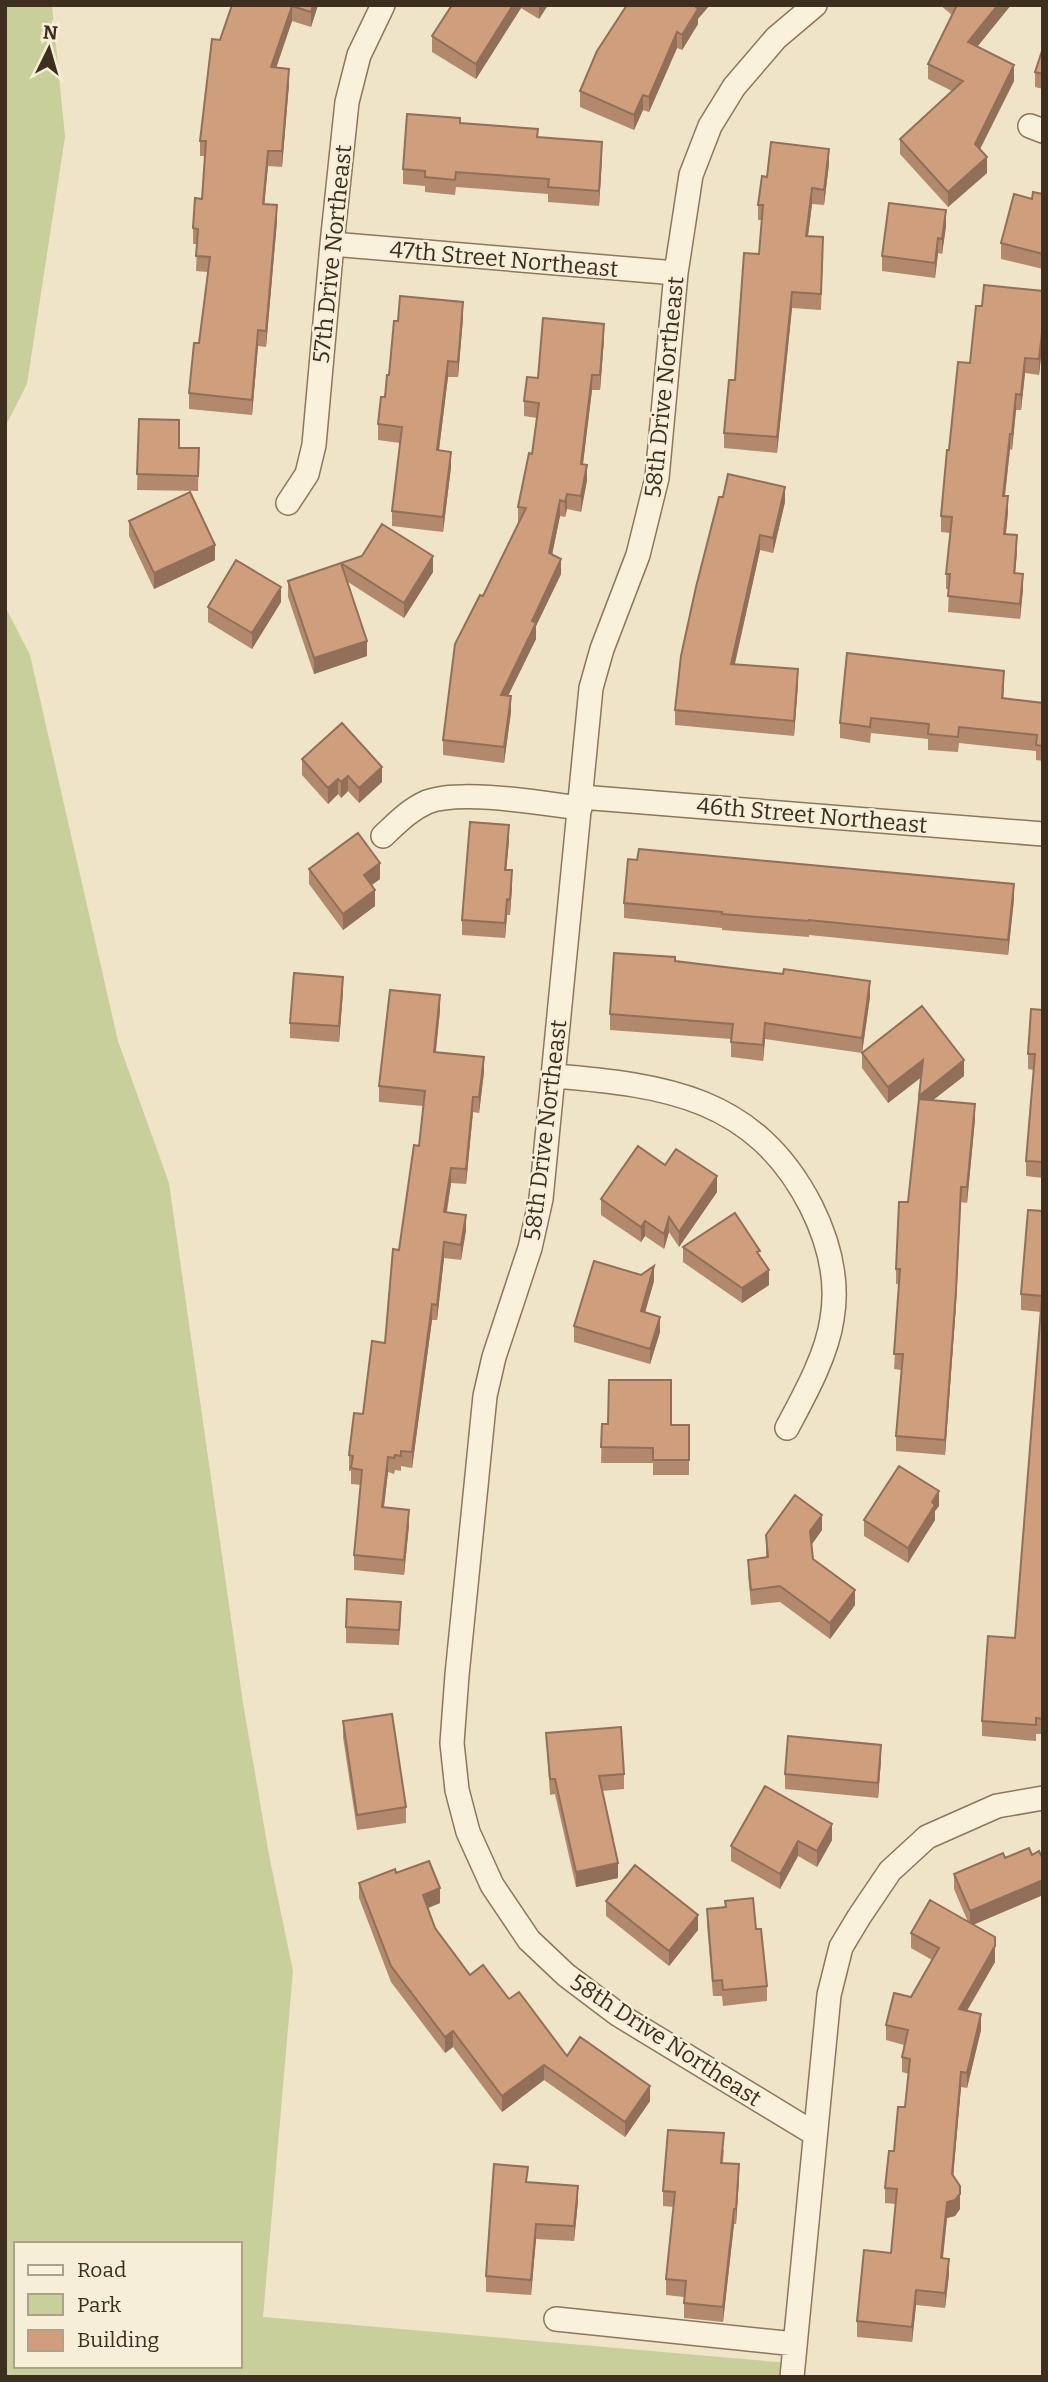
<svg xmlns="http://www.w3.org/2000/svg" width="1048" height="2382" font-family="Bitter,serif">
  <rect width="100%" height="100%" fill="#f0e4c8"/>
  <path fill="#c9cf9b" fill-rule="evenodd" d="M5,5H52L65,137L27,384L5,427Z
    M5,606L30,655L118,1041L169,1183L243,1703L269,1855L293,1971L263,2317L800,2364L799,2377H5ZM16,2244H240V2366H16Z"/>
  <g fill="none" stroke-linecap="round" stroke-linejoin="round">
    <g stroke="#8d765c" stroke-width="26">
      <path id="minor" d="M1030,126L1043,131
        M332,244L676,273
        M288,503L307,474L314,445L332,244L347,102L359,55L383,5
        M581,797L1043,834
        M383,836C397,823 409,810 427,802C461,789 541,803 580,808
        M554,1076C665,1085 755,1097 811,1206C829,1242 839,1279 832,1319C827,1355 804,1396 787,1428
        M815,2134L619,2015L566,1975L529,1940L492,1885L468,1832L457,1790L452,1743L457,1675L485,1396L494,1357L530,1248L541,1199L591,688L602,649L638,555L657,478L676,273L691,175L710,126L734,87L776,38L815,5
        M556,2319L795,2344
        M792,2377L829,1995L841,1947L859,1917L890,1871L927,1837L997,1806L1043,1798"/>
    </g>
    <use href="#minor" stroke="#faf1dc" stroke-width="23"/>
  </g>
  <path fill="#b2896c" d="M232,5H318L311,27L292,21L276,68L289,84L282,167L268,166L264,204L277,221L266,347L258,346L252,415L189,409V393L199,343L208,272L196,271L197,244H193V228L202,199L205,156H200V141Z
    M452,5H548L539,19L521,8L476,79L432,52V36Z
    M940,5H1011L977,47L1014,81L980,149L987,173L948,207L900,154V139L952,91L928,79V64L952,15Z
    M698,19V24L682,50L677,48L649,112L643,110L634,130L580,107V91Z
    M1043,48V89L1035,87V72Z
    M460,123L538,137L602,157L599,206L548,202V194L456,187L455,195L425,192V186L403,184V169Z
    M829,164L824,205L812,204L808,236L823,252L821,310L792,308L777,453L724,448V433L759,254L762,220H758V205L767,177Z
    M1043,194V269L1001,259V243L1032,199Z
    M946,226L942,254L938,253L935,278L882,271V256Z
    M1043,291V338L1039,375L1025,373L1021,410H1016L1012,450L1010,449L1005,496L1008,512L1006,534L1017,551L1015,573L1023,589L1020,619L948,612L949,589H946V574L950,533L941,532V516L949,450L970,363L982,306Z
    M463,318L458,377H448L439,450L451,467L443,532L392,526V511L400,443L378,440V424L389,375Z
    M604,339L600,390H592L583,464L587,480L581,512L567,509L565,517L560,516L552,555L561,574L536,626V639L508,696L511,712L504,763L443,755V740L483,596L519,522H518V507L532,454L537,418L524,416V401L538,378Z
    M139,419L179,448H199L198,491L137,490Z
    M785,502L773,553L760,550L735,664L798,684L794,736L675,725V710L696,587Z
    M129,521L215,560L154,589L129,536Z
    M341,563L433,572L404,618L348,582L367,656L314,674L288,597V581Z
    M281,602L252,649L208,622V607Z
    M1004,686L1003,699L1043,703V761L1036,760V751L959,743L958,752L928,750V739L871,733L870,743L840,738V723Z
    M302,759L382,782L359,803L348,791L341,798L338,794L328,804L302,775Z
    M509,840L506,870L512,886L510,915H507L505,938L462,935V920Z
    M309,869L380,879L371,885L375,906L343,930L309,884Z
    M1014,899L1008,955L809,935V937L722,930V928L624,918V903Z
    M675,961L870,997L862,1053L964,1076L933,1100L975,1119L967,1203L961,1202L956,1305L945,1455L896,1451V1436L901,1370L894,1369L899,1284H896V1269L908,1202L921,1077L888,1103L862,1068V1053L765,1039L763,1061L731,1057V1039L610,1030V1014Z
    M343,992L339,1042L290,1038V1023Z
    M440,1010L436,1052L484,1072L479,1113L473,1112L466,1184L451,1183L447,1212L466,1230L461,1260L444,1258L437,1320H432L412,1468L401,1466V1471L395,1470L394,1474L388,1472L384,1507L409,1525L404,1575L354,1570V1555L361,1485L351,1484V1471H349V1455L363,1414L385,1343L399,1250L419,1146L423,1106L379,1102V1086Z
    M1043,1010V1178L1026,1176V1161L1034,1070L1028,1069V1054Z
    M665,1165L717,1192L679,1247L669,1232L664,1249L645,1236L641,1242L601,1215V1199Z
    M1043,1211V1734H1036V1741L982,1736V1721L1015,1638L1041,1312L1021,1310V1294Z
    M683,1247L760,1256L769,1285L742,1303L683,1262Z
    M654,1281L645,1312L660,1332L650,1364L574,1342V1326Z
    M602,1424L689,1425V1475H653V1463H601Z
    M939,1506L935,1511V1520L908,1563L864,1536V1520Z
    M822,1530L811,1545L813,1559L855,1605L830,1639L780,1602L751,1605L748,1575V1560L766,1557V1535Z
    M401,1617L399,1645L346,1643V1627Z
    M343,1721L406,1807V1823L357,1830L343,1737Z
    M546,1733L624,1774V1789L602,1791L618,1878L576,1887L555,1794L550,1795Z
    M881,1760L878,1798L785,1789V1774Z
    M765,1786L832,1840L817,1867L798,1856L780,1889L731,1861V1846Z
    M1032,1855L1043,1859V1895L973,1925L995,1962L967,2011L981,2030L967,2088L961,2087L953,2176L960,2209L955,2216L947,2218L943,2258L949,2274L945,2308L916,2305L912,2342L857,2337V2321L891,2253L896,2204L885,2203V2188L905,2107L909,2074L902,2072V2057L904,2045L886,2040V2025L911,1997L932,1960L911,1948V1933L968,1922L954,1889V1874L1005,1858Z
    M396,1873L440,1903L428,1908L435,1928L470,1975L509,1999L567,2056L650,2101L625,2137L544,2080L502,2112L453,2047L445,2053L391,1982L359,1898V1883Z
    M606,1901L698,1930L669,1966L606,1916Z
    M707,1909L756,1929L767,1986V2001L723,2006L722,1996H713L707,1924Z
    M724,2149L723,2163L739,2179L736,2224H734L723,2322L684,2318V2297L666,2295V2279L674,2207L663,2206V2191Z
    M528,2182L578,2201L574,2241L536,2239L531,2295L486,2292V2276Z"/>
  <path fill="#916f58" d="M313,5H318L311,27V12Z
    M513,5H521V8L476,79V64Z
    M539,5H548L539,19Z
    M697,5H710L698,19V24L682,50V35Z
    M998,5H1011L968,58V42Z
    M292,6V21L271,83V67Z
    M677,32V48L649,112V97Z
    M1014,65V81L975,159V144Z
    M289,69V84L282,167V151Z
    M643,95V110L634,130V115Z
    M602,142V157L599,206V191Z
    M829,149V164L824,205V190Z
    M268,151V166L263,219V204Z
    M987,157V173L948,207V192Z
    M812,188V204L806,251V236Z
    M277,205V221L266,347V331Z
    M946,210V226L942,254V239Z
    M938,238V253L935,278V263Z
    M792,292V308L777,453V437Z
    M463,302V318L458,377V362Z
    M1043,323V338L1039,375V359Z
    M604,324V339L600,390V375Z
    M258,330V346L252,415V400Z
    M1025,358V373L1021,410V395Z
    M448,361V377L437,465V450Z
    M592,375V390L581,479V464Z
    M1016,394V410L1012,450V434Z
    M1010,434V449L1003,511V496Z
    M451,452V467L443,532V517Z
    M587,465V480L581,512V496Z
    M785,487V502L773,553V538Z
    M567,494V509L565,517V502Z
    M1008,496V512L1004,549V534Z
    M560,500V516L549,569V553Z
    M760,535V550L731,680V664Z
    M1017,535V551L1014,588V573Z
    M215,545V560L154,589V573Z
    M433,556V572L404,618V603Z
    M561,559V574L536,626V639L501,710V695L532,621Z
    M1023,574V589L1020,619V604Z
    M281,587V602L252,649V633Z
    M367,641V656L314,674V658Z
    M798,669V684L794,736V721Z
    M1004,671V686L1002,714V698Z
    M511,696V712L504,763V747Z
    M382,767V782L359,803V788Z
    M348,776V791L341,798V782Z
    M338,779V794L328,804V788Z
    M509,825V840L505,885V870Z
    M380,863V879L364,891V875Z
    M512,870V886L510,915V900Z
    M1014,884V899L1008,955V940Z
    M375,890V906L343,930V914Z
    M507,899V915L505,938V923Z
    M343,977V992L339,1042V1026Z
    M870,981V997L862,1053V1038Z
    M440,995V1010L434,1067V1052Z
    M765,1023V1039L763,1061V1045Z
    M484,1057V1072L479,1113V1097Z
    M923,1060V1076L888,1103V1087Z
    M964,1060V1076L919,1111V1096Z
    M473,1097V1112L466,1184V1169Z
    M975,1104V1119L967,1203V1187Z
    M451,1168V1183L444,1227V1212Z
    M717,1176V1192L679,1247V1232Z
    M961,1187L956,1305L945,1455V1440Z
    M466,1215V1230L461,1260V1245Z
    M669,1217V1232L664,1249V1234Z
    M645,1221V1236L641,1242V1227Z
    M444,1242V1258L437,1320V1305Z
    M654,1266V1281L641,1326V1311Z
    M769,1270V1285L742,1303V1288Z
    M432,1304V1320L412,1468V1452Z
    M660,1317V1332L650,1364V1349Z
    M388,1457V1472L382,1522V1507Z
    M939,1491V1506L935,1511V1520L908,1563V1548Z
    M409,1510V1525L404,1575V1560Z
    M822,1515V1530L810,1547V1531Z
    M855,1590V1605L830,1639V1623Z
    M881,1745V1760L878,1798V1783Z
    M832,1824V1840L817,1867V1851Z
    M798,1841V1856L780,1889V1874Z
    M618,1863V1878L576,1887V1872Z
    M1043,1880V1895L970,1926V1911Z
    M440,1888V1903L423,1910V1895Z
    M698,1915V1930L669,1966V1951Z
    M995,1946V1962L959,2024V2009Z
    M981,2014V2030L967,2088V2073Z
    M453,2031V2047L445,2053V2037Z
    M544,2065V2080L502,2112V2096Z
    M961,2072V2087L952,2190V2174Z
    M650,2086V2101L625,2137V2122Z
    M739,2164V2179L736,2224V2209Z
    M578,2186V2201L574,2241V2226Z
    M960,2186V2209L955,2216L947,2218L941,2273V2258L947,2202Z
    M734,2209V2224L723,2322V2307Z
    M536,2224V2239L531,2295V2280Z
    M949,2259V2274L945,2308V2293Z
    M916,2290V2305L912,2342V2327Z"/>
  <path fill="#cf9f7d" stroke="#916f58" stroke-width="2" d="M232,5H313L311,12L292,6L271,67L289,69L282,151H268L263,204L277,205L266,331L258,330L252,400L189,393L194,343H199L210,257L196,256L198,229L193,228L195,198L202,199L206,141H200L212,39L220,40Z
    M452,5H513L476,64L432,36Z
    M627,5H697L696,7L698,9L682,35L677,32L649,97L643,95L634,115L580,91L597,51Z
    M957,5H998L968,42L1014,65L975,144L987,157L948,192L900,139L963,81L928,64Z
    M1043,48V74L1035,72Z
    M407,114L460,118V123L538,129L537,137L602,142L599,191L548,187L549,179L456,172L455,180L425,177V171L403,169Z
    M771,142L829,149L824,190L812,188L806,236L823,237L821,294L792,292L777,437L724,433L729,380H735L744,253L759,254L763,205H758L762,176L767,177Z
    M1033,192L1043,194V254L1001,243L1014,194L1032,199Z
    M889,203L946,210L942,239L938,238L935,263L882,256Z
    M984,285L1043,291V323L1039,359L1025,358L1021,395L1016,394L1012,434H1010L1003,496H1008L1004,534L1017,535L1014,573L1023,574L1020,604L948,596L950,574H946L952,517L941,516L947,450H949L958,362L970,363L976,306H982Z
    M400,296L463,302L458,362L448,361L437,450L451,452L443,517L392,511L402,427L378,424L381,397H385L387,375H389L394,321H398Z
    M543,318L604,324L600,375H592L581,464L587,465L581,496L567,494L565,502L560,500L549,553L561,559L532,621L536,623L501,695L511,696L504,747L443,740L455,644L480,595L483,596L526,508L518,507L529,453L532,454L539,403L524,401L527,377L538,378Z
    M139,419L179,420V448H199L198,476L137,474Z
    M728,474L785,487L773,538L760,535L731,664L798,669L794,721L675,710L681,656L696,587L719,497H723Z
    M190,492L215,545L154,573L129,521Z
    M382,524L433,556L404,603L341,563L362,556Z
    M236,560L281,587L252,633L208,607Z
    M341,563L367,641L314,658L288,581Z
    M847,653L1004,671L1002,698L1043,703V746L1036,745L1037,735L959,727L958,737L928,734L929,724L871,718L870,727L840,723Z
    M342,723L382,767L359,788L348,776L341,782L338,779L328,788L302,759Z
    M470,822L509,825L505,870H512L510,900L507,899L505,923L462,920Z
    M358,833L380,863L364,875L375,890L343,914L309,869Z
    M639,849L1014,884L1008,940L809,920V921L722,914V912L624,903L628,859L637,860Z
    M614,953L675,957V961L783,974L784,969L870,981L862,1038L765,1023L763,1045L731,1042L733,1024L610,1014Z
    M294,973L343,977L339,1026L290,1023Z
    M390,990L440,995L434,1052L484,1057L479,1097H473L466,1169L451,1168L444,1212L466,1215L461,1245L444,1242L437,1305L432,1304L412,1452L401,1451V1456L395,1455L394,1458L388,1457L382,1507L409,1510L404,1560L354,1555L362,1470L351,1468L353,1456L349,1455L354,1413L363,1414L372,1341L385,1343L393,1249L399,1250L414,1145L419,1146L425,1091L379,1086Z
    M922,1006L964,1060L919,1096L923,1060L888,1087L862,1053Z
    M1031,1009L1043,1010V1162L1026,1161L1035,1054H1028Z
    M919,1099L975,1104L967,1187H961L956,1290L945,1440L896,1436L903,1354H894L900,1269H896L899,1202H908Z
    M638,1146L665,1165L676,1149L717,1176L679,1232L669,1217L664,1234L645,1221L641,1227L601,1199Z
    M1028,1210L1043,1211V1719L1036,1718V1725L982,1721L988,1636L1015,1638L1042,1296L1021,1294Z
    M735,1213L760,1251L757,1252L769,1270L742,1288L683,1247Z
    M594,1261L641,1275L654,1266L641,1311L660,1317L650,1349L574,1326Z
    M609,1380H671V1425H689V1460H653V1448L601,1447L602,1424H608Z
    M899,1466L939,1491L932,1502L935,1505L908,1548L864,1520Z
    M795,1495L822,1515L810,1531L813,1559L855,1590L830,1623L780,1586L751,1590L748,1560L768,1557L766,1535Z
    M347,1599L401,1602L399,1630L346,1627Z
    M392,1714L406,1807L357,1815L343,1721Z
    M621,1727L624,1774L599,1776L618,1863L576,1872L555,1779H550L546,1733Z
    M788,1736L881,1745L878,1783L785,1774Z
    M765,1786L832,1824L817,1851L798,1841L780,1874L731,1846Z
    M1029,1848L1032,1855L1039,1851L1043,1859V1880L970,1911L954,1874L1003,1853L1005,1858Z
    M429,1861L440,1888L423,1895L435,1928L470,1975L483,1965L509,1999L519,1992L567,2056L580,2037L650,2086L625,2122L544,2065L502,2096L453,2031L445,2037L391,1966L359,1883L395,1869L396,1873Z
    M635,1865L698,1915L669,1951L606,1901Z
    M753,1898L756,1929H761L767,1986L723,1990L722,1980L713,1981L707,1909L726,1907L725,1901Z
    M930,1900L995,1937V1946L959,2009L981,2014L967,2073L961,2072L952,2174L960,2186V2194L955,2200L947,2202L941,2258L949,2259L945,2293L916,2290L912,2327L857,2321L864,2250L891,2253L897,2189L885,2188L889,2151H894L898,2107H905L910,2059L902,2057L908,2030L886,2025L894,1993L911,1997L939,1948L911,1933Z
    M668,2130L724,2133L721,2163L739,2164L736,2209H734L723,2307L684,2303L686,2281L666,2279L675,2192L663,2191Z
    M494,2164L528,2167L526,2182L578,2186L574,2226L536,2224L531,2280L486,2276Z"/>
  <g text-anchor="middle" stroke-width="5" stroke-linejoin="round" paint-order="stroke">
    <g font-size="23" fill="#3d2e20" stroke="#f7eed8">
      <text transform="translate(332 254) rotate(-84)" y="8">57th Drive Northeast</text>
      <text transform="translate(504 259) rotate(5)" y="8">47th Street Northeast</text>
      <text transform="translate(664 387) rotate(-84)" y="8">58th Drive Northeast</text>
      <text transform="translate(812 815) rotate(5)" y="8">46th Street Northeast</text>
      <text transform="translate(545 1130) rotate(-83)" y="8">58th Drive Northeast</text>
      <text transform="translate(666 2040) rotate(33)" y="8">58th Drive Northeast</text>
    </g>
  </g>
  <rect width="1048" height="2382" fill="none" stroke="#3d2e20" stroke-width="14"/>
  <rect x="14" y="2242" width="228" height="126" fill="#f7eed8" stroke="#ada18e" stroke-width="2"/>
  <rect x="28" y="2265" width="35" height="10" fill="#faf1dc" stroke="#ada18e" stroke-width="2"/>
  <text x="77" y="2277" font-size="21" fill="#3d2e20">Road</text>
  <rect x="28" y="2294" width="35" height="21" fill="#c9cf9b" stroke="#ada18e" stroke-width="2"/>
  <text x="77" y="2312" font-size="21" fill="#3d2e20">Park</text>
  <rect x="28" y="2330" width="35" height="21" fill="#cf9f7d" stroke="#ada18e" stroke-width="2"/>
  <text x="77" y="2347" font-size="21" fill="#3d2e20">Building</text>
  <g transform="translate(49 49) rotate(5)" stroke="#f7eed8" stroke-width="5" paint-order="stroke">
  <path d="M0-5L12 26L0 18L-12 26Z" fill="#3d2e20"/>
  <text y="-10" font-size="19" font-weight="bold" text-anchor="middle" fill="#3d2e20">N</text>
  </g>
</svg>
